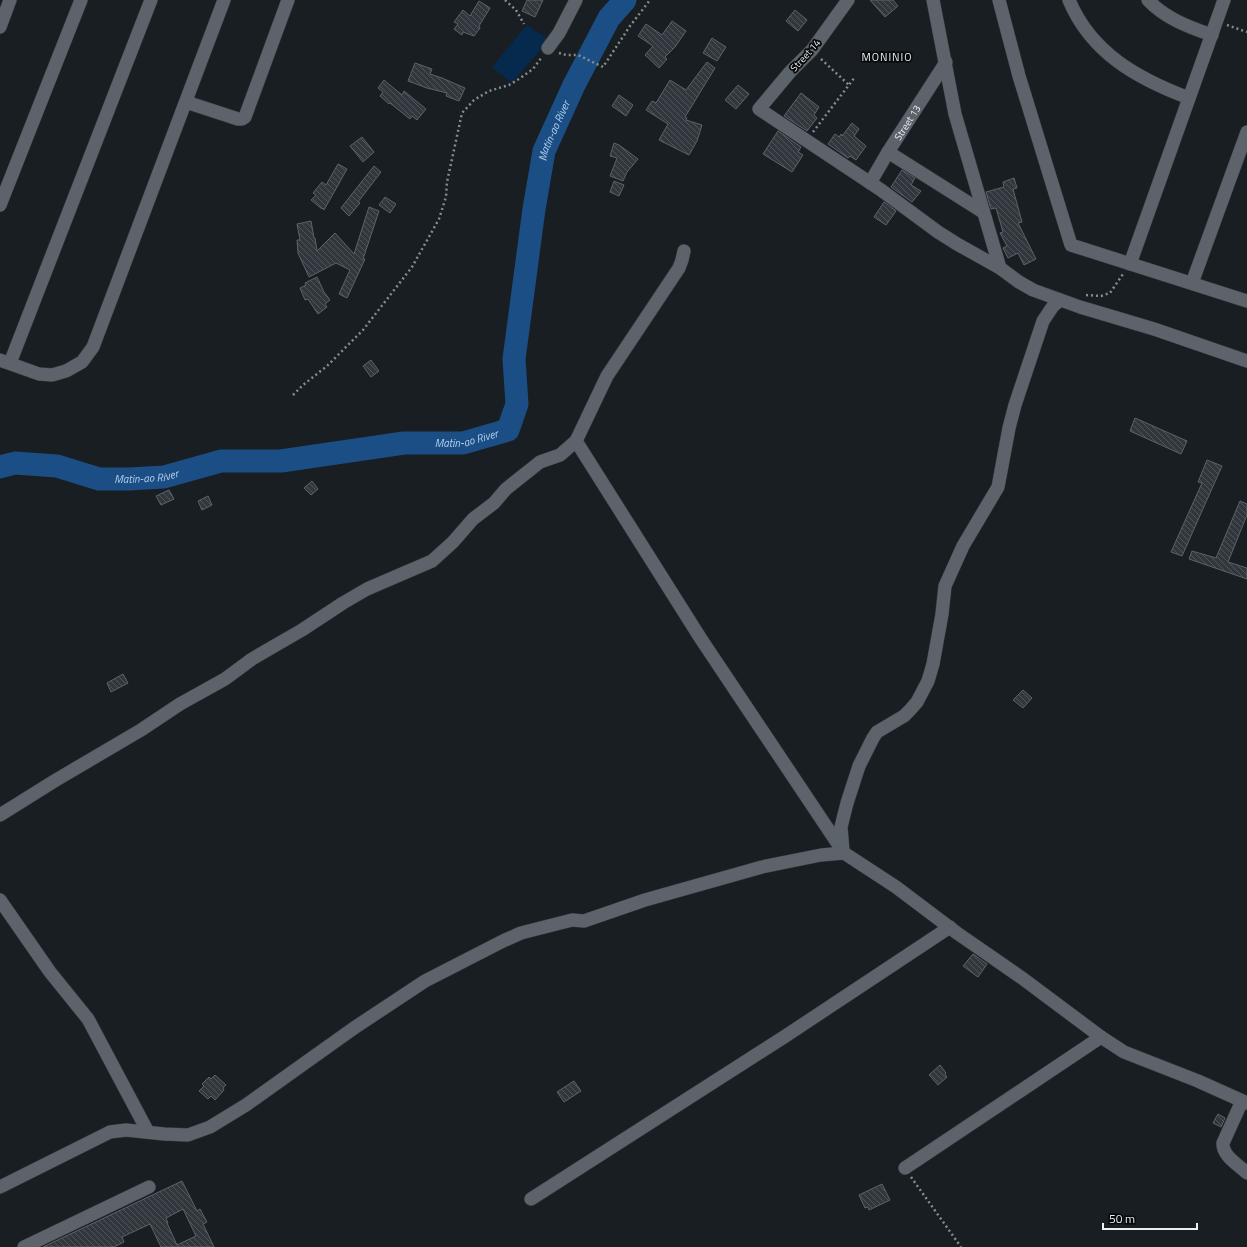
<svg xmlns="http://www.w3.org/2000/svg" width="1247" height="1247" font-family="'Titillium Web',sans-serif">
  <defs>
    <pattern id="building-back-hatch" width="6" height="6" patternUnits="userSpaceOnUse"><rect width="6" height="6" fill="#32373e"/><path d="M-1 5l2 2M0 0l6 6M5-1l2 2" fill="none" stroke="#50545a"/></pattern>
  </defs>
  <rect width="100%" height="100%" fill="#191e23"/>
  <path fill="#06294e" d="M527,25L549,40L512,83L492,67Z"/>
  <g fill="none" stroke-linecap="round" stroke-linejoin="round">
    <path stroke="#1b4e84" stroke-width="23" id="s1" d="M0,467L15,463L57,466L99,479H129L164,477L221,461H281L404,443H463L508,430L517,404L514,359L534,209L544,151L574,85L609,18L625,0"/>
  </g>
  <path fill="url(#building-back-hatch)" stroke="#5e636a" fill-rule="evenodd" d="M527,0H543L535,17L522,11Z
    M870,0H893L898,6L885,17Z
    M479,1L490,8L479,26L480,28L474,36L463,32L462,35L454,29L458,24L454,22L463,10L470,16Z
    M795,10L807,20L798,31L786,21Z
    M672,21L686,31L675,47L665,57L667,59L659,68L645,55L653,46L638,36L646,24L662,35Z
    M712,38L726,47L717,61L703,53Z
    M707,62L715,68L685,117L687,118L686,120L702,125L697,141L689,155L659,140L668,124L646,110L652,101L656,103L670,80L686,90Z
    M415,63L432,69L430,74L442,78L465,88L459,101L446,96L447,93L427,88L408,81Z
    M384,80L402,95L404,91L426,109L417,120L412,116L410,119L390,103L389,104L380,96L383,92L378,88Z
    M738,85L749,94L736,109L725,100Z
    M801,93L819,107L814,115L817,118L807,131L784,116Z
    M619,95L633,105L626,116L612,106Z
    M852,123L859,129L854,136L866,146L856,160L850,156L848,158L828,144L835,134L839,137L841,134L842,136Z
    M778,131L801,147L798,152L803,155L792,172L763,154Z
    M362,137L374,152L363,162L350,146Z
    M614,143L619,145L638,159L627,172L623,181L610,176L617,158L610,156Z
    M338,164L347,169L324,210L323,208L322,209L311,200L316,195L313,193L322,182L326,185Z
    M374,166L381,172L358,202L360,203L349,216L341,208Z
    M902,170L915,178L911,185L921,191L912,202L891,187Z
    M1014,178L1017,188L1013,189L1022,222L1018,223L1036,259L1024,265L1018,253L1008,258L1003,248L1007,246L1000,233L1003,232L996,208L991,209L986,192L1004,187L1003,182Z
    M614,181L624,185L619,196L610,192Z
    M385,197L396,204L390,213L379,205Z
    M884,202L896,211L886,225L874,217Z
    M369,207L379,211L363,259H365L347,298L339,294L350,270L336,263L309,277L298,253L297,240H300L297,224L311,221L314,238H315L317,251L335,233L354,254Z
    M317,277L324,292L330,300L325,304L327,307L318,314L308,299L305,300L300,288L306,285L305,283Z
    M371,360L379,371L371,377L363,366Z
    M1135,418L1187,441L1181,454L1130,431Z
    M1207,460L1222,466L1182,556L1171,552L1202,483L1198,482Z
    M312,481L318,489L311,495L304,488Z
    M169,490L174,499L161,505L156,496Z
    M208,496L212,505L202,510L198,501Z
    M1240,501L1247,504V515L1228,562L1247,568V579L1189,559L1192,551L1216,558Z
    M123,674L128,683L111,692L107,683Z
    M1023,690L1032,698L1023,708L1013,700Z
    M973,954L987,964L978,977L963,966Z
    M940,1065L946,1073L945,1074L947,1077L938,1085L929,1075Z
    M215,1075L226,1085L223,1088L224,1090L215,1100L211,1096L208,1099L199,1091L204,1086L202,1084L209,1077L211,1079Z
    M574,1081L581,1091L564,1102L557,1092Z
    M1218,1114L1225,1118L1221,1127L1213,1123Z
    M182,1181L197,1211L200,1209L207,1222L203,1224L214,1247H161L150,1224L122,1237L124,1242L114,1247H43ZM183,1209L196,1236L177,1245L167,1223H168L166,1218Z
    M882,1184L890,1200L869,1210L868,1207L865,1208L859,1195Z"/>
  <g fill="none" stroke-linecap="round" stroke-linejoin="round">
    <g stroke="#383b40" stroke-width="14">
      <g id="minor">
        <path d="M848,0L812,50L790,72L759,109L881,190L938,232L957,244L1000,268L1019,282L1033,290L1080,307L1154,329L1247,361"/>
        <path d="M933,0L955,114L1000,268"/>
        <path d="M999,0L1019,76L1071,245L1247,301"/>
        <path d="M1069,0C1091,53 1138,79 1189,98"/>
        <path d="M1148,0C1165,18 1188,27 1212,35"/>
        <path d="M0,27L10,0"/>
        <path d="M548,48L559,33L576,0"/>
        <path d="M186,102L238,119H242L245,117L288,0"/>
        <path d="M888,152L983,212"/>
        <path id="s2" d="M870,183L888,152L946,62"/>
        <path d="M0,205L81,0"/>
        <path d="M1130,264L1224,0"/>
        <path d="M1192,283L1247,132"/>
        <path d="M0,360L39,374L52,375L66,371L82,362L93,347L224,0"/>
        <path d="M10,363L151,0"/>
        <path d="M576,441L701,639L844,853L896,887L957,933L1022,978L1101,1037L1124,1052L1198,1081L1247,1103"/>
        <path d="M0,815L56,780L141,730L180,704L225,679L252,659L302,630L343,603L367,589L432,561L453,542L473,519L494,503L506,489L540,462L560,455L576,441L607,376L679,268L682,260L684,251"/>
        <path d="M843,851L841,827L847,803L859,766L873,738L877,732L904,716L910,710L917,702L928,681L933,664L942,614L945,586L963,546L998,487L1009,428L1015,405L1043,321L1053,306L1060,300"/>
        <path d="M0,900L50,972L88,1019L148,1132"/>
        <path d="M1242,1101L1223,1143C1222,1156 1239,1165 1247,1173"/>
        <path d="M905,1168L1101,1037"/>
        <path d="M0,1187L110,1132L126,1130L164,1134L188,1135L210,1127L246,1105L354,1028L425,981L503,941L521,933L572,920L584,921L645,900L762,867L821,855L844,853"/>
        <path d="M531,1199L784,1037L950,927"/>
        <path d="M24,1247L149,1187"/>
      </g>
    </g>
    <path stroke="#878c90" stroke-width="2.5" stroke-dasharray="2 3" stroke-linecap="butt" d="M505,0L516,10L524,24
      M1227,25L1247,32
      M559,53L566,55H578L603,67L630,26L650,0
      M821,59L849,85
      M813,132L855,77
      M1086,295L1101,296L1110,293L1123,274
      M293,395L303,385L327,366L363,330L412,267L439,219L446,197L447,182L462,113L474,100L489,91L509,85L519,79L533,69L542,57
      M911,1177L961,1247"/>
    <use href="#minor" stroke="#5d636a" stroke-width="13"/>
  </g>
  <g text-anchor="middle" stroke-width="3.5" stroke-linejoin="round" paint-order="stroke">
    <g font-size="10" fill="#ecf0f4" stroke="#06080a">
      <text transform="translate(805 55) rotate(-48)" y="4">Street 14</text>
      <text dy="4" stroke="none"><textPath href="#s2" startOffset="71">Street 13</textPath></text>
    </g>
    <g font-size="11" letter-spacing="1" fill="#ecf0f4" stroke="#06080a">
      <text x="887" y="61">MONINIO</text>
    </g>
    <g font-size="11" font-style="italic" fill="#b4cfef" stroke="#06080a">
      <text dy="4" stroke="none"><textPath href="#s1" startOffset="821">Matin-ao River</textPath></text>
      <text dy="4" stroke="none"><textPath href="#s1" startOffset="473">Matin-ao River</textPath></text>
      <text dy="4" stroke="none"><textPath href="#s1" startOffset="149">Matin-ao River</textPath></text>
    </g>
  </g>
  <path d="M1103 1223v6h94v-6" fill="none" stroke="#ecf0f4" stroke-width="2"/>
  <text x="1109" y="1223" font-size="12" fill="#ecf0f4" stroke="#06080a" stroke-width="3" paint-order="stroke">50 m</text>
</svg>
